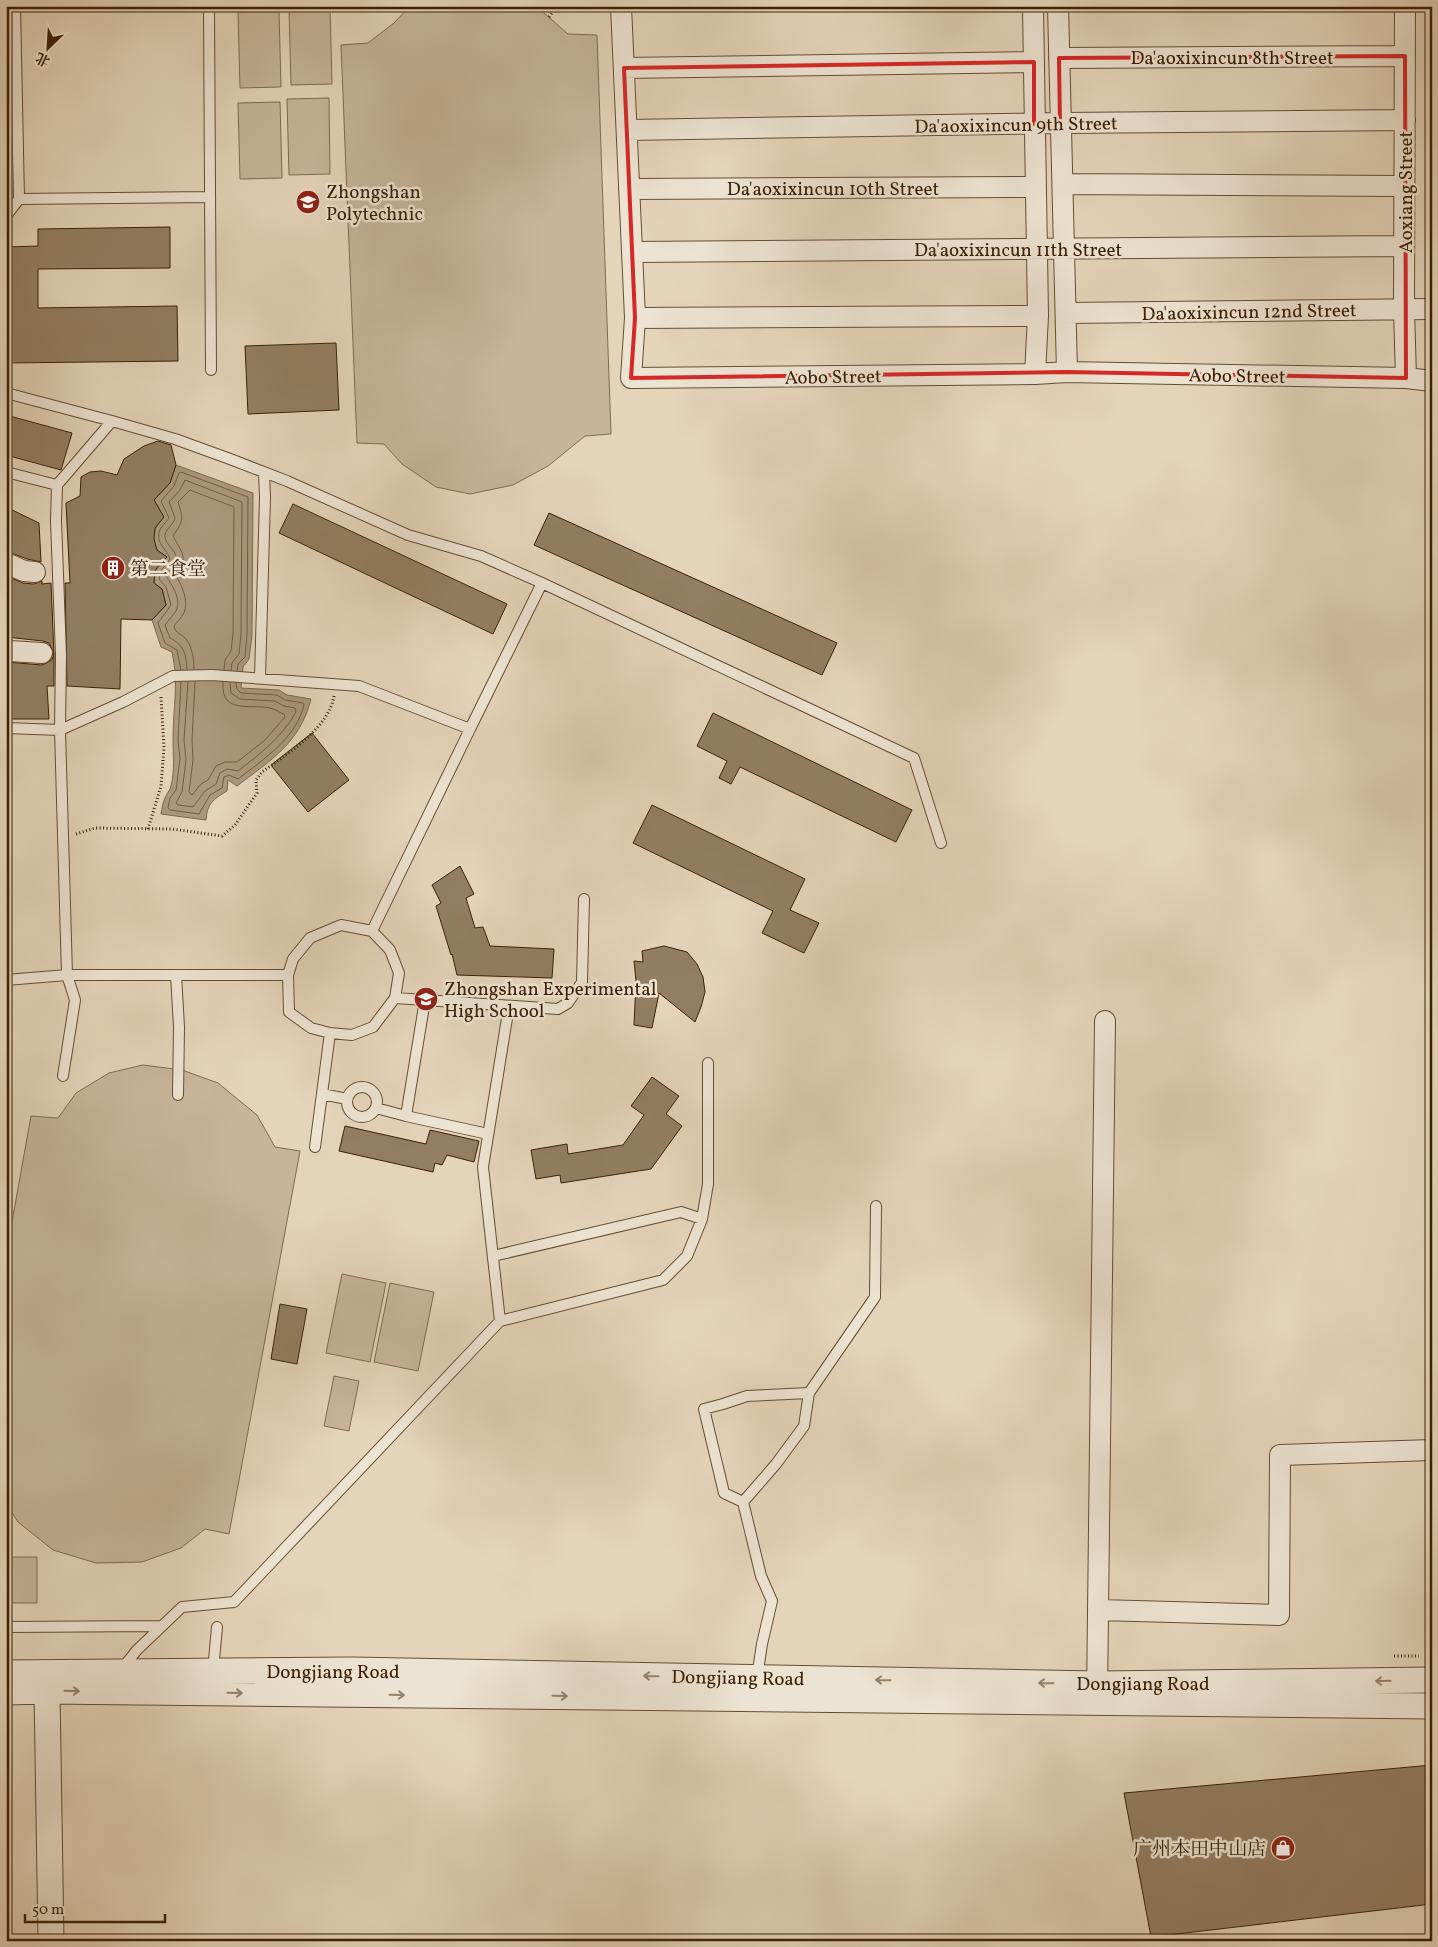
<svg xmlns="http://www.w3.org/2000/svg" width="1438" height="1947" font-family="Vollkorn,'Noto Serif SC',serif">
  <rect width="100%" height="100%" fill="#e4d4ba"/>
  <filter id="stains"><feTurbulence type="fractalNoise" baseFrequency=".004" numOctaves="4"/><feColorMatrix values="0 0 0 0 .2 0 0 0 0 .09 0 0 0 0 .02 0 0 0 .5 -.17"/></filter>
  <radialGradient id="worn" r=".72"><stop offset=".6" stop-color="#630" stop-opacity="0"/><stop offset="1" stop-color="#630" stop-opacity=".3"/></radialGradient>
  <path fill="#c7b59b" stroke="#826a50" d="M410,6H536L568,34L597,35L611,434L585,436L548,466L513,485L470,494L436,487L402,464L384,444L357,443L341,45L368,43L394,23Z
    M330,8L332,84L291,85L289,9Z
    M238,12H279L281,87L240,88Z
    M329,98L330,174L289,175L287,99Z
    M280,102L282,178L240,179L238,103Z
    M143,1065L182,1070L218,1083L257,1115L275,1147L300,1151L229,1534L205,1529L181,1548L142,1562L96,1563L53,1550L18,1522L6,1503V1255L31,1116L58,1118L76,1093L109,1073Z
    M342,1274L386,1283L370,1362L326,1353Z
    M390,1283L434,1292L418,1371L374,1362Z
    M334,1376L359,1381L349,1431L324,1426Z
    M6,1557H37V1603H6Z"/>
  <path fill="#ab977c" stroke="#7f674c" d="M176,465L253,493L252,635L249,659L243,667L241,688L279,690L287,695L311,699C300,743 271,760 237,786L228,780L227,791C213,799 207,804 206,820L161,814C162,808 163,801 166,796C168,792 170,790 171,786C175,769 173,756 173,740C173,708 179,683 172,652L161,647L152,620L166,605L162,589L154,583L155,571L165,559C163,554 160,554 157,550C148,538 156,526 164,517L154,500L170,483Z"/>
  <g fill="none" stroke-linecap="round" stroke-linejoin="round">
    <path stroke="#745c40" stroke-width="1" d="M187,669C186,654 184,645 170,638L165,625C168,620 173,616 176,611C182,600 172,585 166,576C168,571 173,569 175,564C181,551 164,546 165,535C166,529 173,525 175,518L169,502L180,490L185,480L242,502L241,634L239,654L232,663L231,670
      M194,669C194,659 192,645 185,638C180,633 176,634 174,626C177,622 181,618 184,613C189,601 182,586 176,576C189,557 182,553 173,536C183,521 184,520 178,502L190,490L234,507L233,634L231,651L225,660L224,670
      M181,670L177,650L165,643L158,623L171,605L166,587L159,579L160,572L170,559C167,549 156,544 159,532C161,526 166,523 169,518L161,501L174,486L179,473L181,472L248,497L247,634L245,657L238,664L237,671
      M181,682L178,740L180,759L176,790L170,798L168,808L170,810L199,814L210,795L222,788L224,777L229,775L238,779C264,759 296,738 304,705L303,703L285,700L277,695L241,693L237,689L236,683
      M188,682L184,740L186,760L182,792L176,803L178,805L193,807L205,791L216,784L220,773L227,769L238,771C260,754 282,737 296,712L295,708L284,706L275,701L240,699L231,693L230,683
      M195,682L192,740L193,760L189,792L192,795L201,784L208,780L216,766L225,762H237L264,741L285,717L284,714C280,713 277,710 273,709C254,702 220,717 223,682"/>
  </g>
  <path fill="#937e63" stroke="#3c2005" d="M170,227V268L38,269V308L177,306L178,361L6,363V247L38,246V229Z
    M336,343L339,410L248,414L245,346Z
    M6,415L72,433L61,470L6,455Z
    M158,441L171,445L176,465L170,483L154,500L164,517L155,528L154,539L157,550L167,557L159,565L155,571L154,583L162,589L166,605L152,620L121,619L120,689L67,686L65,583H70L66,503L80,496L81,477L90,472L101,471L117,475L124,459L144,446Z
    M293,504L507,604L493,634L279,533Z
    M6,507L39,523L41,562L27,559L6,551Z
    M549,513L837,643L822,675L534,545Z
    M6,576L23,583L34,584L42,581V584L51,583L54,655V686H47L49,719H6V662L42,665L52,660L54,653L49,643L43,641L6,637Z
    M713,713L912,810L896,842L740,767L731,784L719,778L727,761L697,746Z
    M312,733L349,780L308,812L271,765Z
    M652,805L805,879L790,910L819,923L804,953L762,933L773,911L633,843Z
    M460,866L474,894L466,898L475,928L483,927L490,946L554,949L552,978L457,975L452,954L451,955L436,906L441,903L432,885Z
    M664,946L687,952L697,964L703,977L705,992L701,1007L695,1022L659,993L652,1028L634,1025L636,981L634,961L643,962L642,951Z
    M652,1077L679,1096L666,1114L682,1126L651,1169L561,1183L560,1175L536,1179L531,1150L567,1144L568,1154L623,1145L644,1115L631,1106Z
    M345,1126L426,1144L430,1130L479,1141L474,1162L447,1155L442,1165L435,1163L433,1172L339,1151Z
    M280,1304L307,1309L297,1364L271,1359Z
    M1432,1765V1904L1151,1937L1124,1793Z"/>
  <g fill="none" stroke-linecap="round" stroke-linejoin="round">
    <g stroke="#664d32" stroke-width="12">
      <path id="service" d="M15,6L19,199
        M209,6L211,370
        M6,216L19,199L210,197
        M6,393L112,421L57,485L56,521L61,655L60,730L123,702L173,676L212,675L359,686L470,729L372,931L341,925L310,938L293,959L288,975H67L6,980
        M112,421L175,439L230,459L287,481L408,535L481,556L542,583
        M6,472L57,485
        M260,678L265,497L264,473
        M6,728L60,730L67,975L75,1000L63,1076
        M470,729L542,583L914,758L941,843
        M372,931L390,950L399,973L395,998L558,1009L568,1003L582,982L584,899
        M176,975L179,1027L178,1095
        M288,975L289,1012L311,1028L330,1033L315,1147
        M425,1000L406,1116L488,1134
        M330,1033L352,1035L373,1027L395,998
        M347 1102a15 15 0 1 1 30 0a15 15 0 1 1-30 0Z
        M322,1094L347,1099
        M376,1108L406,1116
        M702,1219L708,1184V1063
        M500,1321L483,1167L509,1006
        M743,1502L776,1464L804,1426L809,1393
        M6,1627L161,1626
        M121,1670L137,1650L182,1607L234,1602L500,1321L663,1280L687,1256L702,1219L681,1212L493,1256
        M213,1671L217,1627
        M757,1677L762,1644L772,1601L761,1576L743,1502L724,1493L704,1409L723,1404L747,1396L809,1393L875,1297L876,1206"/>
    </g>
    <g stroke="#664d32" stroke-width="22">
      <path id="minor" d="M621,6L635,318L631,378L1035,374L1067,372L1406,378L1432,381
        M1033,6L1038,316L1035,374
        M1058,6L1067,372
        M1405,6L1404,309L1406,378
        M1059,58L1405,56
        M624,68L1034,62
        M627,130L1060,123L1405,120
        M1063,184L1405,186
        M629,189L1036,187
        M632,252L1404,246
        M1066,313L1432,309
        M635,318L1038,316
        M6,563L24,571L35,572
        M6,649L10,651L42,653
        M1099,1610L1279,1615L1280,1455L1432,1450
        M1097,1698L1105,1021"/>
    </g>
    <g stroke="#664d32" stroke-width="27">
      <path id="tertiary" d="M6,1673L353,1670L1098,1684L1432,1680
        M45,1676L47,1691L51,1941
        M6,1692L47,1691L1432,1706"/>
    </g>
    <path stroke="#3c2005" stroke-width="3" stroke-dasharray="1 2.5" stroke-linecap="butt" d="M549,17L557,6
      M148,829L161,786L164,748L161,697
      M76,834L95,828L172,829L222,836L235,825L257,793L256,780L262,772C287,754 329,728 334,696
      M1394,1656H1419"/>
    <use href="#service" stroke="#ede3d2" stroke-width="10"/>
    <use href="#minor" stroke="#ede3d2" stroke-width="20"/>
    <use href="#tertiary" stroke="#ede3d2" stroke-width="25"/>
  </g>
  <defs><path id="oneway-shaft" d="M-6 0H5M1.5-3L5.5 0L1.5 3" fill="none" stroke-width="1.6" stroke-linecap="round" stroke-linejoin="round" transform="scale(1.25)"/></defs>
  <g stroke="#94826c">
    <use href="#oneway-shaft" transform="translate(651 1676) rotate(-179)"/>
    <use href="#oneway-shaft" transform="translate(883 1680) rotate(-179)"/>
    <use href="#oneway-shaft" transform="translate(1383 1681) rotate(179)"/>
    <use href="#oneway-shaft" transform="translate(1046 1683) rotate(-179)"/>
    <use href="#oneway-shaft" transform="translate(72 1691) rotate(1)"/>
    <use href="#oneway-shaft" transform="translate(235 1693) rotate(1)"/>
    <use href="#oneway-shaft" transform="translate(397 1695) rotate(1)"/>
    <use href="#oneway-shaft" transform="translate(560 1696) rotate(1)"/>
  </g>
  <path fill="none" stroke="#d62828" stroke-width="4" stroke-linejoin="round" d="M1405,56L1406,378L1067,372L631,378L635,318L624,68L1034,62V124L1060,123L1059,58Z"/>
  <defs>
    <g id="university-disc" transform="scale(1.25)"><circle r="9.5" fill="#8f2418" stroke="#ede3d2"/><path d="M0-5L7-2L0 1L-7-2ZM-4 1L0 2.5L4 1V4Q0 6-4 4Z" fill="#fff"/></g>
    <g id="building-disc" transform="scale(1.25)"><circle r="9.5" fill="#8f2418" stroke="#ede3d2"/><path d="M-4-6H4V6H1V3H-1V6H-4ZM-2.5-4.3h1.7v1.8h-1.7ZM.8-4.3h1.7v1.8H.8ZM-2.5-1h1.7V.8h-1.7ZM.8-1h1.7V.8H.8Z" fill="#fff"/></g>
    <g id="school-disc" transform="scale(1.25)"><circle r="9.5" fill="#8f2418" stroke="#ede3d2"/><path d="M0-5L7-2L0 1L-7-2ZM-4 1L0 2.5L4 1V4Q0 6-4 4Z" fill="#fff"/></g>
    <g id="shop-disc" transform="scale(1.25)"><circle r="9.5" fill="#8f2418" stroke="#ede3d2"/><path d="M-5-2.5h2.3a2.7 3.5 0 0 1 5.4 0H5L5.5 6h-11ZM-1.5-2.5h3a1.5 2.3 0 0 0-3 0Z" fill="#fff"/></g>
  </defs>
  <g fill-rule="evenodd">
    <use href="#university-disc" x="308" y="202"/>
    <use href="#building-disc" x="113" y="568"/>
    <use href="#school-disc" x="426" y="999"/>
    <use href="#shop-disc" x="1283" y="1848"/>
  </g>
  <g text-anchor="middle" stroke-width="5" stroke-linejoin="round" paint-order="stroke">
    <g font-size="19" fill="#3c2005" stroke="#ede3d2">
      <text x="1232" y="64">Da'aoxixincun 8th Street</text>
      <text transform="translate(1016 124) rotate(-1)" y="7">Da'aoxixincun 9th Street</text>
      <text x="833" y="195">Da'aoxixincun 10th Street</text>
      <text transform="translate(1405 192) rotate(-90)" y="7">Aoxiang Street</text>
      <text x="1018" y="256">Da'aoxixincun 11th Street</text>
      <text transform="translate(1249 311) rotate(-1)" y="7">Da'aoxixincun 12nd Street</text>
      <text transform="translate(1237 375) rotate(1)" y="7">Aobo Street</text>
      <text transform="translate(833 376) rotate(-1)" y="7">Aobo Street</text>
      <text x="333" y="1678">Dongjiang Road</text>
      <text transform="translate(738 1677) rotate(1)" y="7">Dongjiang Road</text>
      <text x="1143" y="1690">Dongjiang Road</text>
    </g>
    <g font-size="19" fill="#3c2005" stroke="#ede3d2" text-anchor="start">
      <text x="326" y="198">Zhongshan<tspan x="326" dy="22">Polytechnic</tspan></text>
      <text x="130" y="575">第二食堂</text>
      <text x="444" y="995">Zhongshan Experimental<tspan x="444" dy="22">High School</tspan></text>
      <text x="1266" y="1855" text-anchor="end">广州本田中山店</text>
    </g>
  </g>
  <rect width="1438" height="1947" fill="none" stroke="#e4d4ba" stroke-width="25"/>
  <rect x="8" y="8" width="1423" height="1932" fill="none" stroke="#3c2005" stroke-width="2.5"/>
  <rect x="12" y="12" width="1413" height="1922" fill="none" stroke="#3c2005"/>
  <g transform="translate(48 48) rotate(205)" stroke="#ede3d2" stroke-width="4" paint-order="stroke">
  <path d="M0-4L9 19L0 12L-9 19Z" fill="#3c2005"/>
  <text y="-8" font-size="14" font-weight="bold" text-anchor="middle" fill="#3c2005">北</text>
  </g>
  <path d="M25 1914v8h140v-8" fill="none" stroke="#3c2005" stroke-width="2.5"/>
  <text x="32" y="1914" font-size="15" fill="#3c2005" stroke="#ede3d2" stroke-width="4" paint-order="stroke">50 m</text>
  <rect width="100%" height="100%" filter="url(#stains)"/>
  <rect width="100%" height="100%" fill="url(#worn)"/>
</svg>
